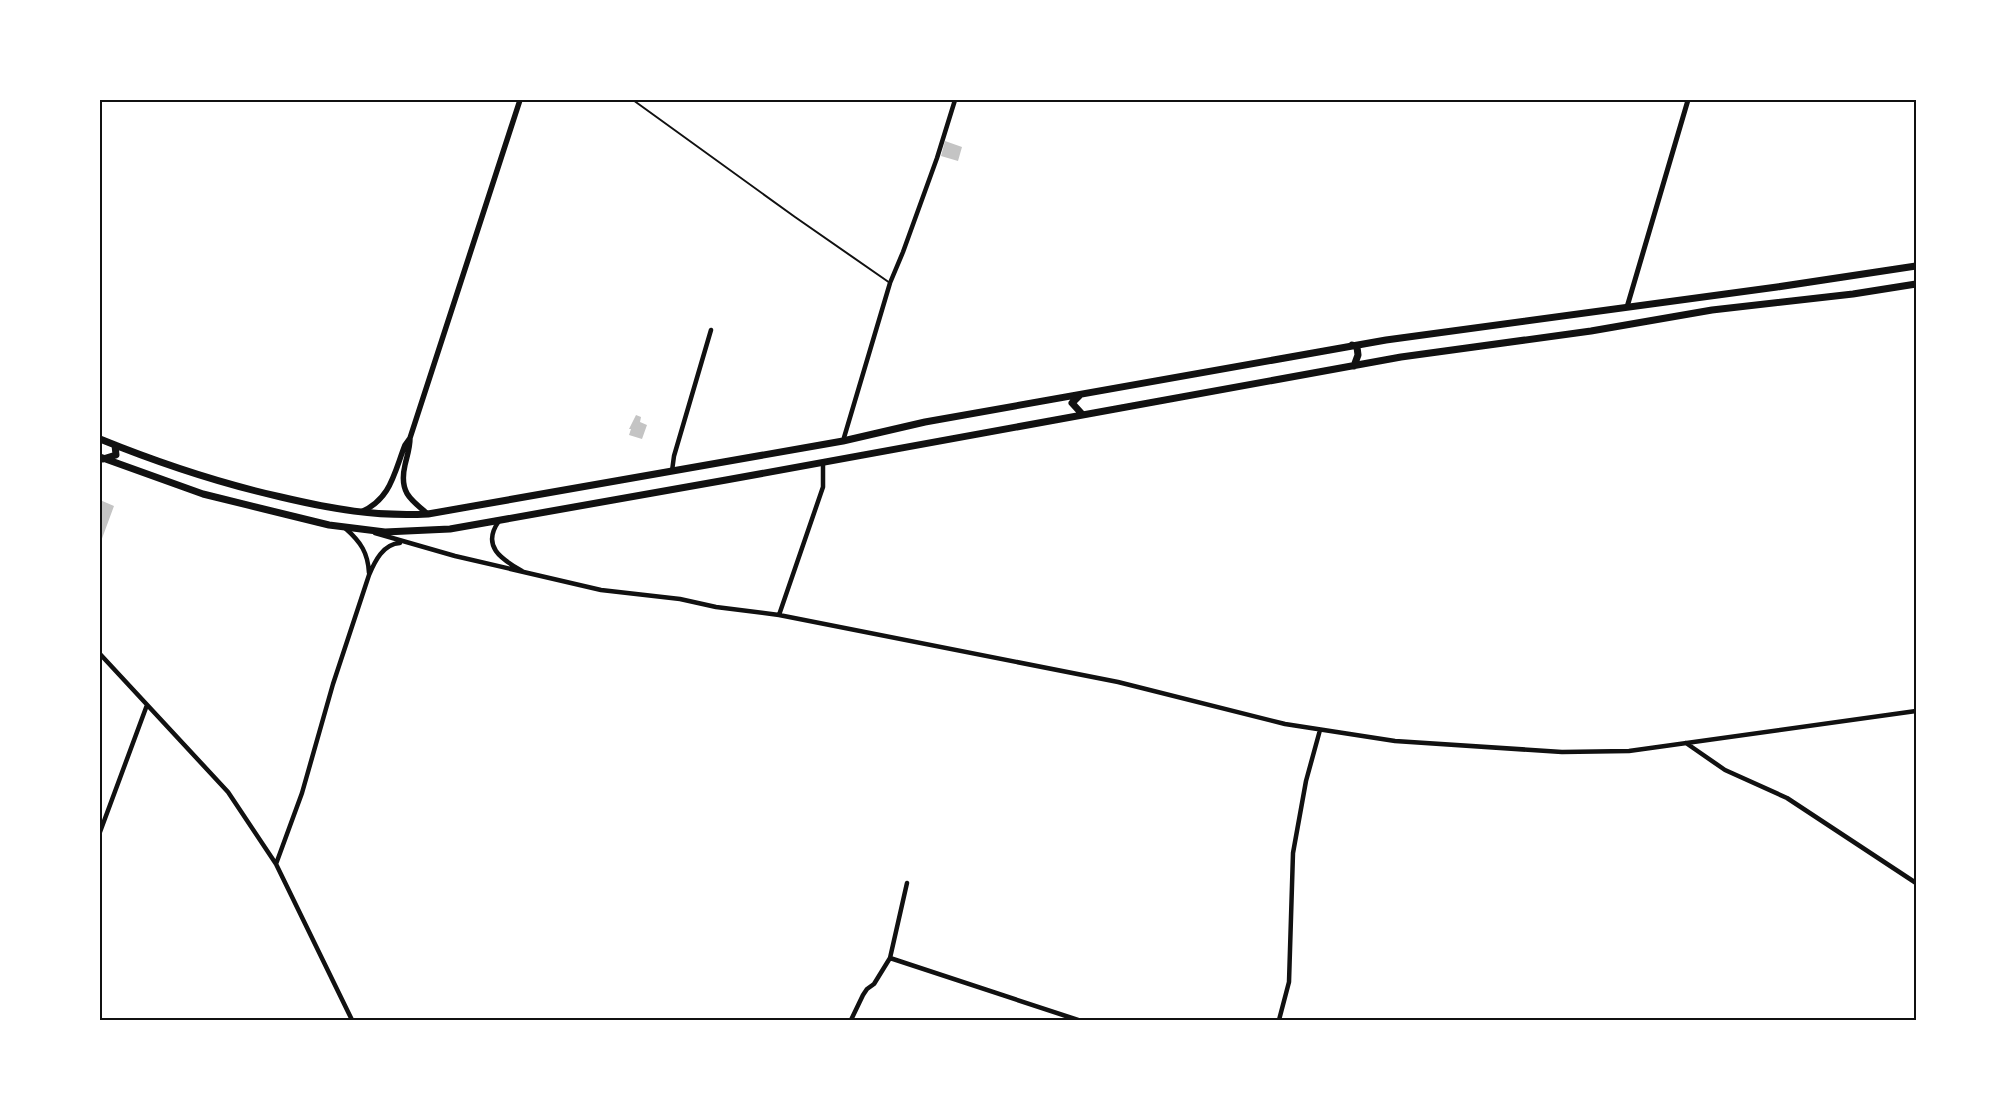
<svg xmlns="http://www.w3.org/2000/svg" width="2016" height="1120" font-family="'Roboto Condensed',sans-serif">
  <rect width="100%" height="100%" fill="#fff"/>
  <path fill="#c4c4c4" d="M945,141L962,147L958,161L941,156Z
    M636,415L641,417L640,422L647,425L642,439L629,435L631,429H629Z
    M100,500L114,506L100,544Z"/>
  <g fill="none" stroke-linecap="round" stroke-linejoin="round">
    <path stroke="#111" stroke-width="2" d="M633,100L795,217L890,283"/>
    <path stroke="#111" stroke-width="4.5" d="M843,441L890,283L903,252L937,158L955,100
      M672,471L674,456L711,330
      M499,521C481,546 501,559 522,571
      M345,528C361,542 368,553 369,573
      M375,533L455,556L601,590L680,599L716,607L779,615L1118,682L1285,724L1395,741L1562,752L1629,751L1916,711
      M779,615L823,487V462
      M100,654L228,792L276,864L352,1020
      M1686,743L1725,770L1787,798L1916,883
      M100,832L147,705
      M276,864L302,793L333,684L369,575C375,561 383,544 400,543
      M890,958L1078,1020
      M851,1020L863,995L867,989L874,984L890,958L907,883
      M1279,1020L1289,982L1293,853L1306,781L1320,730"/>
    <path stroke="#111" stroke-width="5" d="M1627,307L1688,100"/>
    <path stroke="#111" stroke-width="5.5" d="M361,512C391,499 394,473 405,445L410,438
      M428,514C409,499 399,491 405,465C407,456 410,448 410,438L520,100"/>
    <path stroke="#111" stroke-width="7" d="M1352,345L1357,347L1358,355L1354,366
      M1079,396L1072,403L1082,414
      M100,439C159,463 219,483 281,497C332,509 376,517 428,514L843,441L925,422L1386,340L1777,287L1916,266
      M100,457L203,494L329,525L385,532L450,529L726,480L1401,357L1591,331L1712,310L1853,294L1916,284
      M103,459L116,455L115,445"/>
  </g>
  <rect width="2016" height="1120" fill="none" stroke="#ffffff" stroke-width="202"/>
  <rect x="101" y="101" width="1814" height="918" fill="none" stroke="#111" stroke-width="2"/>
</svg>
